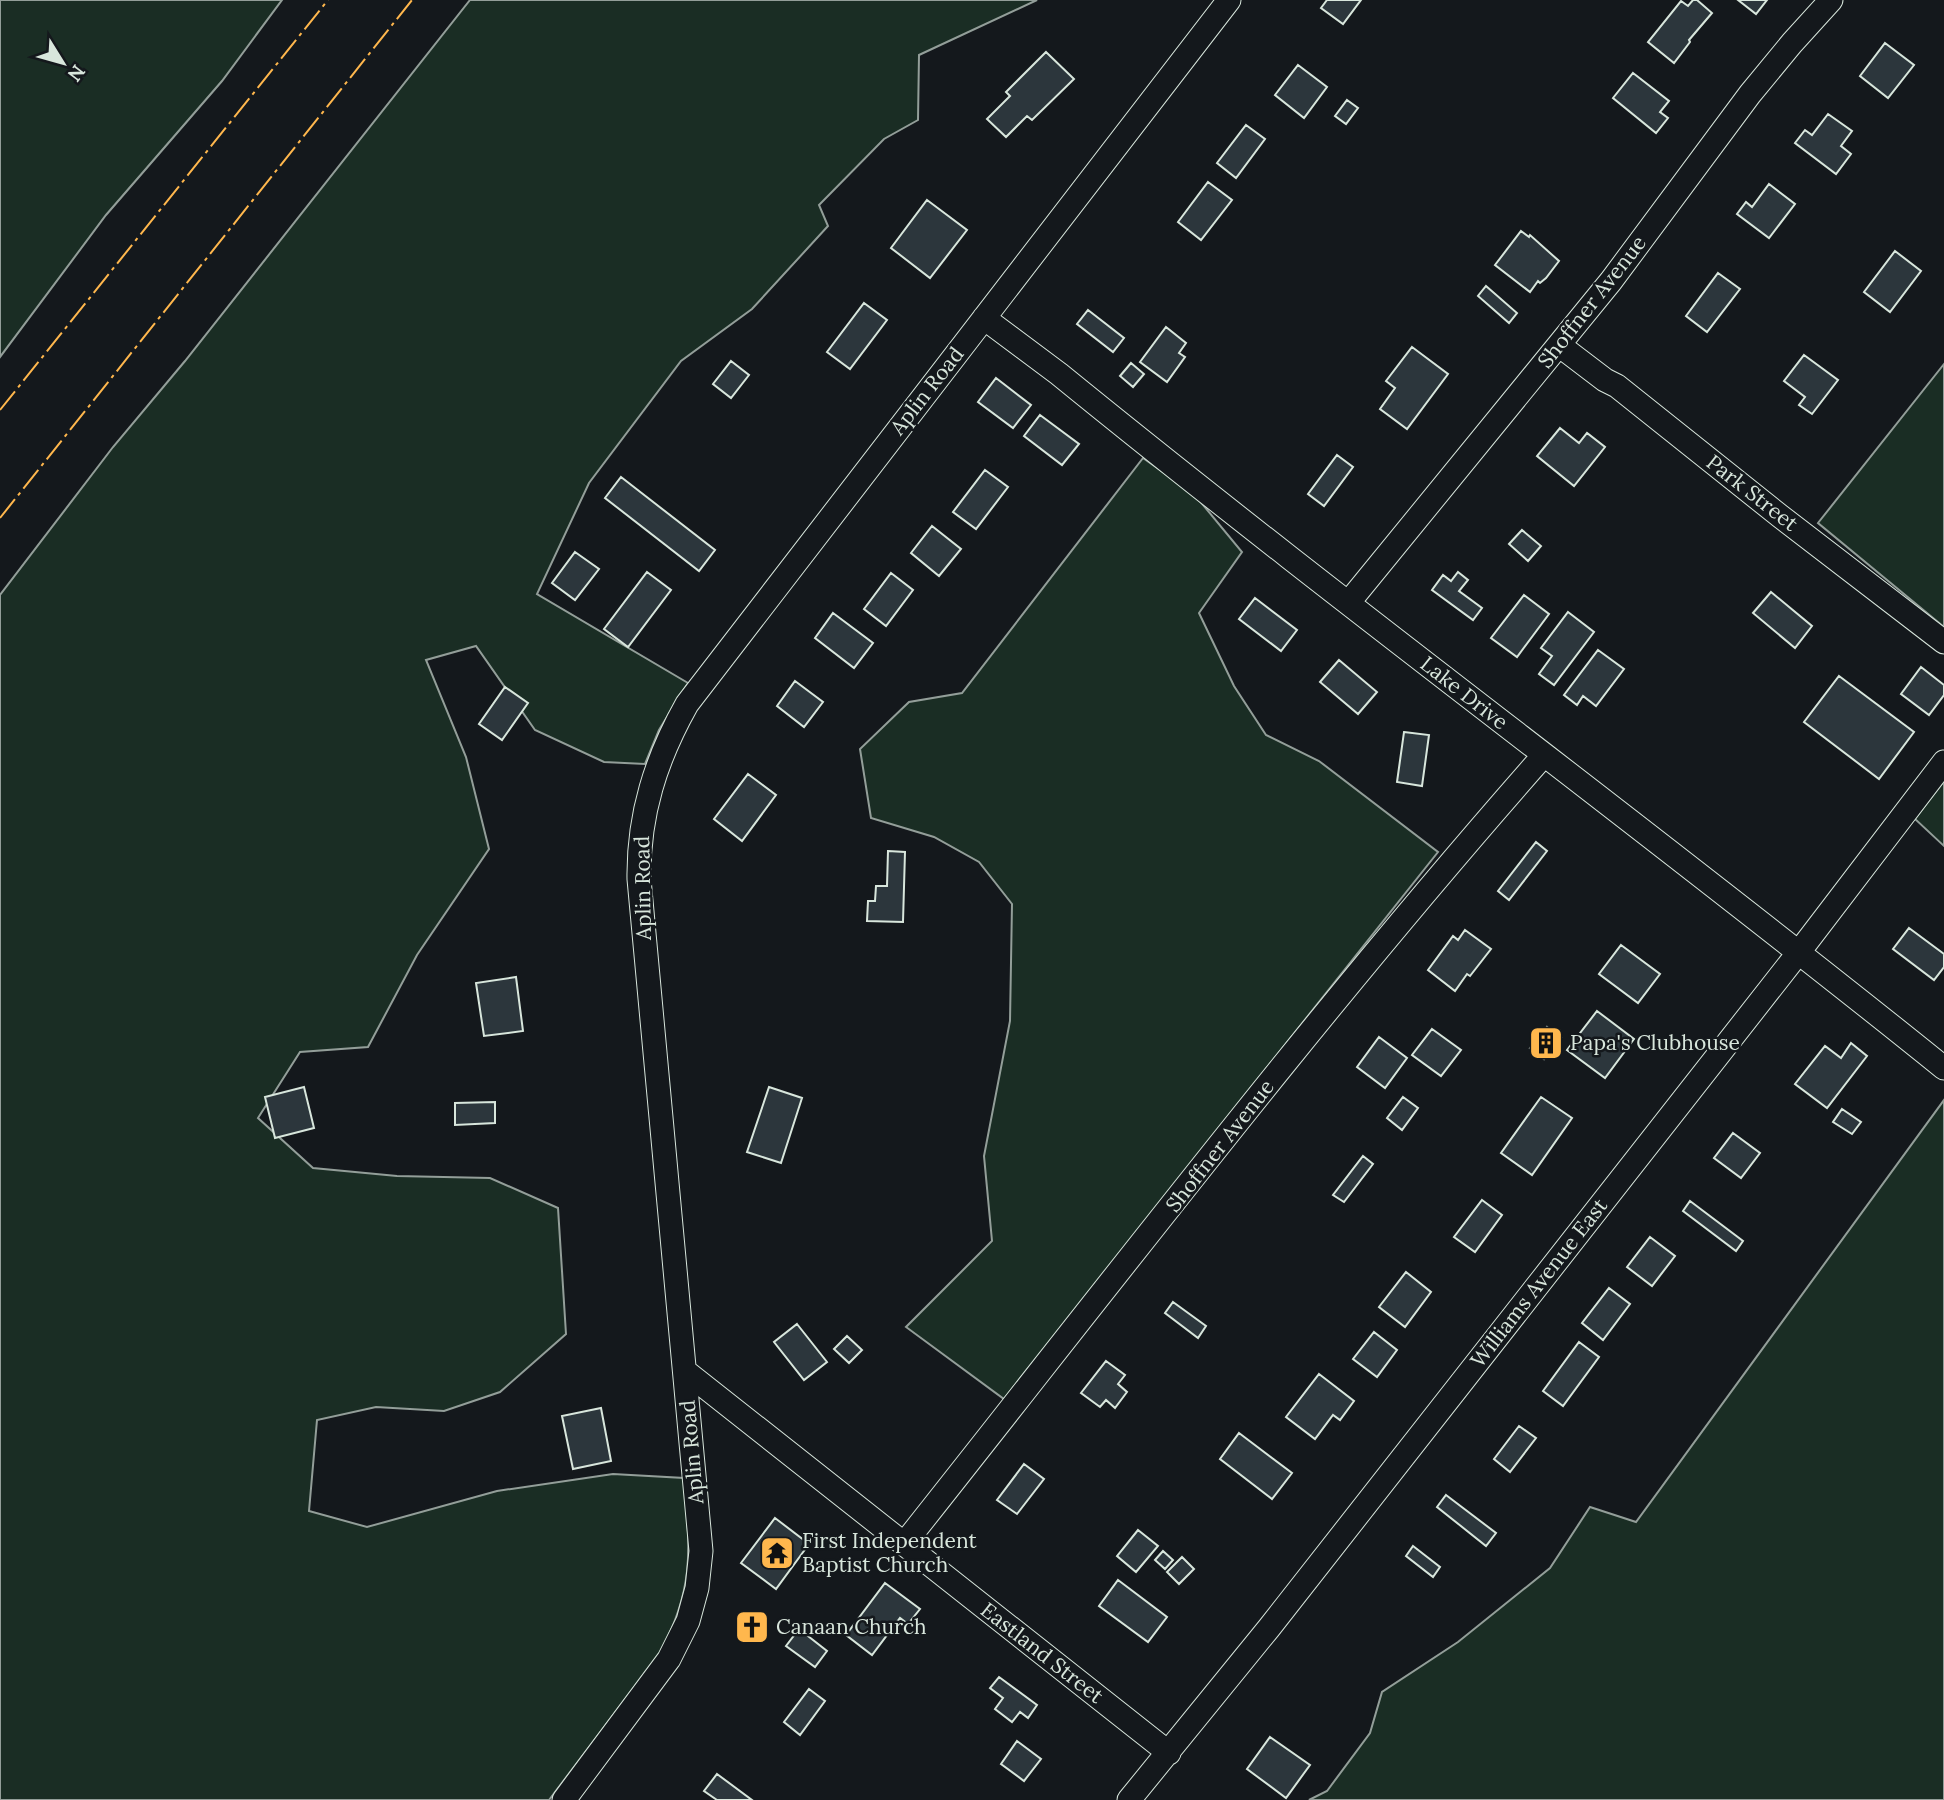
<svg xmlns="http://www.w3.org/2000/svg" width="1944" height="1800" font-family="Lora,serif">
  <rect width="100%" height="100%" fill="#14181c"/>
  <path fill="#1a2d24" stroke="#939e99" stroke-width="2" d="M0,0H282L222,81L106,215L0,357Z
    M470,0H1037L919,55L918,120L884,139L819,205L828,226L752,309L681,361L589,483L537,594L688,683L659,730L645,764L604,762L535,730L476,646L426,660L466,757L489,849L417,955L368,1047L300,1052L258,1118L313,1168L397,1176L490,1178L558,1208L566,1334L500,1392L444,1411L376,1407L317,1420L309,1511L367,1527L497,1491L613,1474L684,1478C690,1549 695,1588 660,1653L549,1800H0V595L113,447L185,361Z
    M1944,364V627L1818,523Z
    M1143,458L1194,494L1242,552L1199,613L1234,686L1266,735L1319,761L1438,852L1004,1399L906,1327L992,1241L984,1156L1010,1021L1012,904L979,862L934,837L871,818L860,749L909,702L962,693Z
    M1944,781V846L1915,819Z
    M1944,1100V1800H1309L1327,1791L1370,1733L1382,1692L1458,1642L1550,1568L1590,1507L1636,1522Z"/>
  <path fill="#2c363c" stroke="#d8e6dc" stroke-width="2" d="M1327,0H1361L1343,24L1321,8Z
    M1693,0H1697L1712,13L1689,40L1690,42L1674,63L1648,42L1681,1L1688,6Z
    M1738,0H1767L1756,14Z
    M1885,43L1914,65L1888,98L1860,76Z
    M1046,52L1074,79L1032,120L1027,116L1006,137L987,119L1010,96L1006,92Z
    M1298,65L1327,87L1304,118L1275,95Z
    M1633,73L1669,101L1660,112L1668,118L1656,133L1613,98Z
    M1347,100L1358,108L1346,124L1335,116Z
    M1828,114L1852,131L1841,146L1851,154L1836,174L1795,143L1805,130L1812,135Z
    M1246,125L1265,139L1236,178L1217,163Z
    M1208,182L1232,200L1201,240L1178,222Z
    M1769,184L1795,204L1769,238L1737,214L1746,202L1752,207Z
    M927,200L967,230L930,278L891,248Z
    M1521,231L1529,237L1530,235L1559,261L1546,278L1540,283L1538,281L1530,292L1495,265Z
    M1895,251L1921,271L1890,312L1864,292Z
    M1718,273L1740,289L1707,332L1686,316Z
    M1486,286L1517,313L1509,323L1478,296Z
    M864,303L887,320L850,369L827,352Z
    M1088,310L1124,338L1113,352L1077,324Z
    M1166,327L1186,343L1179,353L1185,357L1167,382L1140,362Z
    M1412,347L1448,374L1407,429L1380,409L1395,388L1386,381Z
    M1804,355L1838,380L1812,414L1799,405L1805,397L1784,381Z
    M731,361L749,375L731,398L713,384Z
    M1131,363L1144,374L1133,387L1120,376Z
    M996,378L1031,405L1013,428L978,402Z
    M1040,415L1079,444L1062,465L1024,436Z
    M1560,428L1579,443L1587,433L1605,447L1574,486L1537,456Z
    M1337,455L1353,467L1324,506L1308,494Z
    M985,470L1008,487L976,529L953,512Z
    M621,477L715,550L699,571L605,498Z
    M932,526L961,549L939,576L911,553Z
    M1522,530L1541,546L1528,561L1509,544Z
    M575,552L599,569L575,600L552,583Z
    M647,572L671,590L628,647L604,629Z
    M1458,572L1468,580L1459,591L1482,608L1473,620L1432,590L1443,575L1451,581Z
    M891,573L913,590L886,626L864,609Z
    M1771,592L1812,626L1795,648L1753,613Z
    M1524,595L1549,614L1517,657L1491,638Z
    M1255,598L1297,630L1281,651L1239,619Z
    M1568,612L1594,632L1554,685L1539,674L1552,656L1541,648Z
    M833,613L873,643L854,668L815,638Z
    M1598,650L1624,669L1596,706L1583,696L1577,705L1564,695Z
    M1339,660L1377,692L1358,714L1320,682Z
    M1921,667L1944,685V695L1929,715L1901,694Z
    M1839,676L1914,732L1879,779L1804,722Z
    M795,681L823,702L804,727L777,706Z
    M505,687L528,703L502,740L479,724Z
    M1404,732L1429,735L1422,786L1397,782Z
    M748,774L776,795L742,841L714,819Z
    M1536,842L1547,851L1509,900L1498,891Z
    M888,851L905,852L903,922L867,921L868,901H875L876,886H887Z
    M1909,928L1944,954V967L1934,980L1893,949Z
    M1465,930L1491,949L1470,976L1467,974L1455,991L1428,970L1453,936L1458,940Z
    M1621,945L1660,974L1638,1003L1599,974Z
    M516,977L523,1031L484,1036L476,983Z
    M1597,1011L1634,1039L1605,1078L1567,1050Z
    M1547,1027L1561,1038L1544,1059L1530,1048Z
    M1432,1029L1461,1050L1441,1076L1412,1055Z
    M1379,1037L1407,1058L1385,1088L1357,1067Z
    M1851,1043L1867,1056L1827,1108L1795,1084L1825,1046L1841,1058Z
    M304,1087L314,1128L275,1138L265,1097Z
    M769,1087L802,1098L781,1163L747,1152Z
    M1403,1097L1418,1108L1402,1130L1387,1118Z
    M1541,1097L1572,1118L1532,1175L1501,1153Z
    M495,1102V1123L455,1125V1103Z
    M1842,1109L1861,1122L1852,1134L1833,1122Z
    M1733,1133L1760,1153L1741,1178L1714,1158Z
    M1363,1156L1373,1164L1344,1202L1333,1195Z
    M1482,1200L1502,1215L1475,1252L1454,1237Z
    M1690,1201L1743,1241L1736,1251L1683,1211Z
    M1650,1237L1675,1256L1652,1286L1627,1267Z
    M1406,1272L1431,1292L1405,1327L1379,1307Z
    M1609,1288L1630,1304L1603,1340L1582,1323Z
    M1173,1302L1206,1326L1198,1338L1165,1313Z
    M797,1324L827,1362L804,1380L774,1342Z
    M1374,1332L1397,1350L1377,1377L1353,1359Z
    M847,1336L862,1350L849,1363L834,1349Z
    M1579,1342L1599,1357L1563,1406L1543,1391Z
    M1106,1361L1125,1375L1118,1384L1127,1392L1115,1408L1106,1400L1100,1407L1081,1393Z
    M1319,1374L1354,1401L1340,1420L1333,1415L1315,1439L1286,1417Z
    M601,1408L611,1461L573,1469L562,1416Z
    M1519,1426L1536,1438L1510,1472L1494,1459Z
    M1239,1433L1292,1473L1272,1499L1220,1459Z
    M1024,1464L1044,1479L1017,1514L997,1500Z
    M1446,1495L1496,1533L1486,1546L1437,1507Z
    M775,1518L809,1544L776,1589L741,1563Z
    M1138,1530L1158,1546L1136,1572L1117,1556Z
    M1413,1546L1440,1567L1433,1577L1406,1556Z
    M1163,1551L1173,1560L1165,1569L1155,1560Z
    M1182,1557L1194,1569L1179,1584L1167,1572Z
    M1118,1580L1167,1617L1148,1642L1099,1606Z
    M885,1583L920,1609L908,1624L900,1618L872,1655L846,1635Z
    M799,1629L827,1651L815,1667L786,1646Z
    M999,1677L1037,1705L1028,1718L1020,1712L1012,1722L995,1709L1003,1698L990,1688Z
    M809,1689L825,1701L800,1735L784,1722Z
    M1270,1737L1310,1765L1286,1798L1247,1769Z
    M1017,1741L1041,1759L1024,1781L1001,1764Z
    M717,1774L752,1800H717L704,1791Z"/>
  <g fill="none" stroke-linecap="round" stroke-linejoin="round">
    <g stroke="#d8e6dc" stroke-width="25">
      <path id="minor" d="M984,318L1059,374C1350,611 1653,833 1944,1068
        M1559,345L1605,380L1617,386L1780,516L1944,642
        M1349,602L1611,281L1750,94L1792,43L1831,0
        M685,1371L1169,1753
        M904,1544C1114,1279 1320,1009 1544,755
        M564,1800L669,1659L688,1621L697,1588L701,1551L639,879C638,815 656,759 687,704L1229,0
        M1129,1800L1269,1628L1799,952L1944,762"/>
    </g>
    <use href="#minor" stroke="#14181c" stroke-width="23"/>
    <path stroke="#ffb74d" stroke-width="2" stroke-dasharray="24 5 3.5 5" stroke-linecap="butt" d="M0,410L328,0
      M0,518L412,0"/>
  </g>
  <defs>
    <g id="building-square" transform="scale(1.75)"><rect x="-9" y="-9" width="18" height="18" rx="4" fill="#ffb74d" stroke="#14181c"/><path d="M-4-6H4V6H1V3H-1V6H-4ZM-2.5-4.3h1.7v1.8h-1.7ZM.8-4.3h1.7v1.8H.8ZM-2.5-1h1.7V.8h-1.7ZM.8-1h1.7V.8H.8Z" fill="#111"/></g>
    <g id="temple-square" transform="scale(1.75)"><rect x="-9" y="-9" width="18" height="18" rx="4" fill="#ffb74d" stroke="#14181c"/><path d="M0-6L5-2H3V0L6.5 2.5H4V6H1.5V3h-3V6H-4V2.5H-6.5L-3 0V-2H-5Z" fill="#111"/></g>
    <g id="church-square" transform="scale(1.75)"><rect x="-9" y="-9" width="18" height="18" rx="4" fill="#ffb74d" stroke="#14181c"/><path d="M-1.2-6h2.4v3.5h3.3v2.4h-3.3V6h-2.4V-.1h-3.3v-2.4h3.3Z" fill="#111"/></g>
  </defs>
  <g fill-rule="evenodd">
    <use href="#building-square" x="1546" y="1043"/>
    <use href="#temple-square" x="777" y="1553"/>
    <use href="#church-square" x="752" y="1627"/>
  </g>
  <g text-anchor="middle" stroke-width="5" stroke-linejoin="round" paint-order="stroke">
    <g font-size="21" fill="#d8e6dc" stroke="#14181c">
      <text transform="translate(1592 302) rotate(-52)" y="7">Shoffner Avenue</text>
      <text transform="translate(927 391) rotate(-52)" y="7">Aplin Road</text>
      <text transform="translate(1752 493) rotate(38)" y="7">Park Street</text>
      <text transform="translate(1464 693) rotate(38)" y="7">Lake Drive</text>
      <text transform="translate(643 888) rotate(-91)" y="7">Aplin Road</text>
      <text transform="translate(1220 1146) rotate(-52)" y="7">Shoffner Avenue</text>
      <text transform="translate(1539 1283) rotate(-52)" y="7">Williams Avenue East</text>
      <text transform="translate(692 1452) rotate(-95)" y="7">Aplin Road</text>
      <text transform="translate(1042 1653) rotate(38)" y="7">Eastland Street</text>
    </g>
    <g font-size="21" fill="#d8e6dc" stroke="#14181c" text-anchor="start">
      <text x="1570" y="1050">Papa's Clubhouse</text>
      <text x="802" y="1548">First Independent<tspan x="802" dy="24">Baptist Church</tspan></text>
      <text x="776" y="1634">Canaan Church</text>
    </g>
  </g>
  <g transform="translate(63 63) rotate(127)" stroke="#14181c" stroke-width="5" paint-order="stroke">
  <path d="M0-5L12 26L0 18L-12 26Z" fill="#d8e6dc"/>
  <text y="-10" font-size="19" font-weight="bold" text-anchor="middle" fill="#d8e6dc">N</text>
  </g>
</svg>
